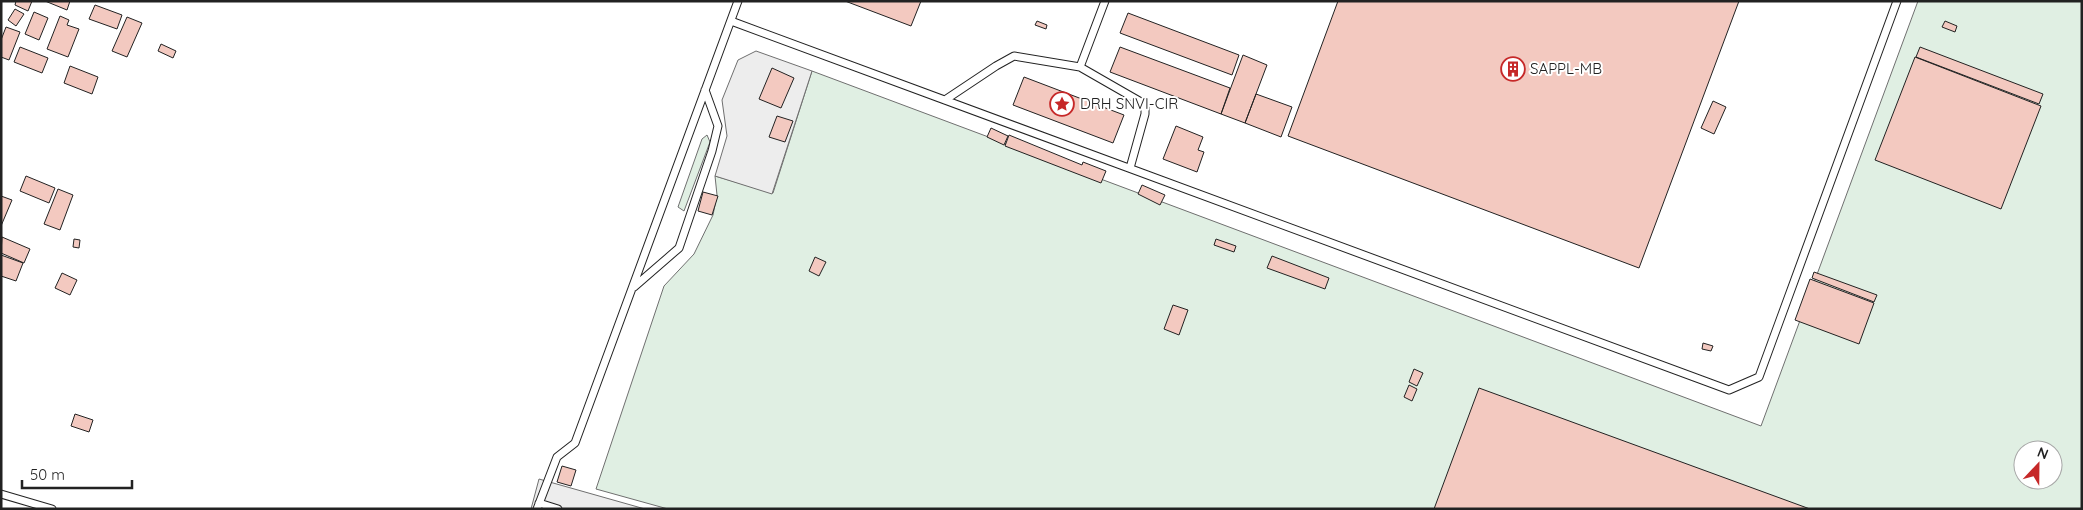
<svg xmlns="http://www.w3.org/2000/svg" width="2083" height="510" font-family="Quicksand,sans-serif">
  <rect width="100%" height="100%" fill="#fff"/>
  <path fill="#e0efe3" stroke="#6f6f6f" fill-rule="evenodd" d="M1918,1H2082V509H668L596,489L664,286L694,254L713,215L717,195L715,176L773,193L812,71L1761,426ZM2023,450H2053V480H2023Z
    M707,135L710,142L684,211L678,207L702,139Z"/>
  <path fill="#ededed" stroke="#6f6f6f" d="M756,51L812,71L772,194L715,176L727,136L722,100L738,60Z
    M539,479L645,509H531Z"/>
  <path fill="#f3c9c0" stroke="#222" d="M16,1H32L28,11L15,5Z
    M45,1H70L67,10Z
    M845,1H921L911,26Z
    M1338,1H1739L1639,268L1288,136Z
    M95,5L122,15L117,29L89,19Z
    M15,9L24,14L16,26L8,20Z
    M34,12L48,18L39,40L25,34Z
    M1128,13L1239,55L1232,75L1120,33Z
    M60,16L69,20L67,25L79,29L68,57L47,49Z
    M127,17L142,23L127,57L112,51Z
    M1037,21L1047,25L1046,29L1035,25Z
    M1945,21L1957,26L1955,32L1942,27Z
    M6,27L20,32L9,60L1,57V40Z
    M161,44L176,51L173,58L158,51Z
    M20,47L48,58L42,73L14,62Z
    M1120,47L1230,88L1221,114L1110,72Z
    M1920,47L2043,94L2039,104L1916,57Z
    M1243,55L1267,65L1245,123L1221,114Z
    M1915,57L2041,106L2001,209L1875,160Z
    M70,66L98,77L92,94L64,83Z
    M772,68L794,78L781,108L759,99Z
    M1024,77L1124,115L1113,143L1013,105Z
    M1256,94L1292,107L1281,137L1245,123Z
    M1713,101L1726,107L1714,134L1701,128Z
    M777,116L793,121L785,142L769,137Z
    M1176,126L1203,137L1198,150L1204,152L1197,172L1163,159Z
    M991,128L1008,136L1004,145L987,137Z
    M1009,135L1082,165L1083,162L1106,171L1101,183L1005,146Z
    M26,176L55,188L49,203L20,191Z
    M1142,185L1165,195L1160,205L1138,194Z
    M58,189L73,195L60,230L44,224Z
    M703,192L718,196L712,215L698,211Z
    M1,196L12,200L1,226Z
    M2,237L30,249L24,263L1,253Z
    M74,239L80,240L79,248L73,247Z
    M1216,239L1236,246L1234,252L1214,245Z
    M1,255L23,263L16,281L1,276Z
    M1272,256L1329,278L1325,289L1267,268Z
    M815,257L826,262L819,276L809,271Z
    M1814,272L1877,295L1874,302L1812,278Z
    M62,273L77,280L70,295L55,288Z
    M1810,279L1874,303L1859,344L1795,320Z
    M1173,305L1188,310L1179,335L1164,329Z
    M1703,343L1713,346L1711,351L1702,349Z
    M1414,369L1423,373L1417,386L1409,382Z
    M1409,385L1417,389L1412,401L1404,397Z
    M1479,388L1810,509H1434Z
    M75,414L93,420L89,432L71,426Z
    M562,466L576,470L571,486L557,482Z"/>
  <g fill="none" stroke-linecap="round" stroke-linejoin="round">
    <g stroke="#222" stroke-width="9">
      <path id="lane" d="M731,21L1729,390L1759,377L1897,1
        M1080,67L1141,102L1145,107V114L1130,168
        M945,100L996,66L1014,56L1080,67L1105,1
        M634,287L679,248L712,151L718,126L705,90
        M1,494L52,509
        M539,503L558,509
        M537,509L557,457L575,443L738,1"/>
    </g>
    <use href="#lane" stroke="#fff" stroke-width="7"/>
  </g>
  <defs>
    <g id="building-ring" transform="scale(1.25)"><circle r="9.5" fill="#fff" stroke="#c62828" stroke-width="1.5"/><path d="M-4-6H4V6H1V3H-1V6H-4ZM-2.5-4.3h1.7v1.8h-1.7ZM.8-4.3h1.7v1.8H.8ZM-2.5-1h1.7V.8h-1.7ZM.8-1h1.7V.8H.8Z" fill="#c62828"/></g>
    <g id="sight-ring" transform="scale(1.25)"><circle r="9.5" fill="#fff" stroke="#c62828" stroke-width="1.5"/><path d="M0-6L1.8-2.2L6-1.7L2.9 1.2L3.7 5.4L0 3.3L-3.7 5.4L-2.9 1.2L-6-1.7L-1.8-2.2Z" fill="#c62828"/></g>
  </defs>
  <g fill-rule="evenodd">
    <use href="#building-ring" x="1513" y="69"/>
    <use href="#sight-ring" x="1062" y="104"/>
  </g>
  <g text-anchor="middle" stroke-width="4" stroke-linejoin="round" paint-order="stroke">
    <g font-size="15" fill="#222" stroke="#fff" text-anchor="start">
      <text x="1530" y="74">SAPPL-MB</text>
      <text x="1080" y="109">DRH SNVI-CIR</text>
    </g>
  </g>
  <rect width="2083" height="510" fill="none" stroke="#222222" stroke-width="5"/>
  <g transform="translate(2038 465) rotate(22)"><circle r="24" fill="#ffffff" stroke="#a7a7a7"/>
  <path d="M0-4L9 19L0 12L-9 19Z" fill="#c62828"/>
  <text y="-8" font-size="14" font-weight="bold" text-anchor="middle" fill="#222222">N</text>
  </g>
  <path d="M22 480v8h110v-8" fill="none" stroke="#222222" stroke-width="2.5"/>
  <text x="30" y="480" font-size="15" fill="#222222" stroke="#ffffff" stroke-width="4" paint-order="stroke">50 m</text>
</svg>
